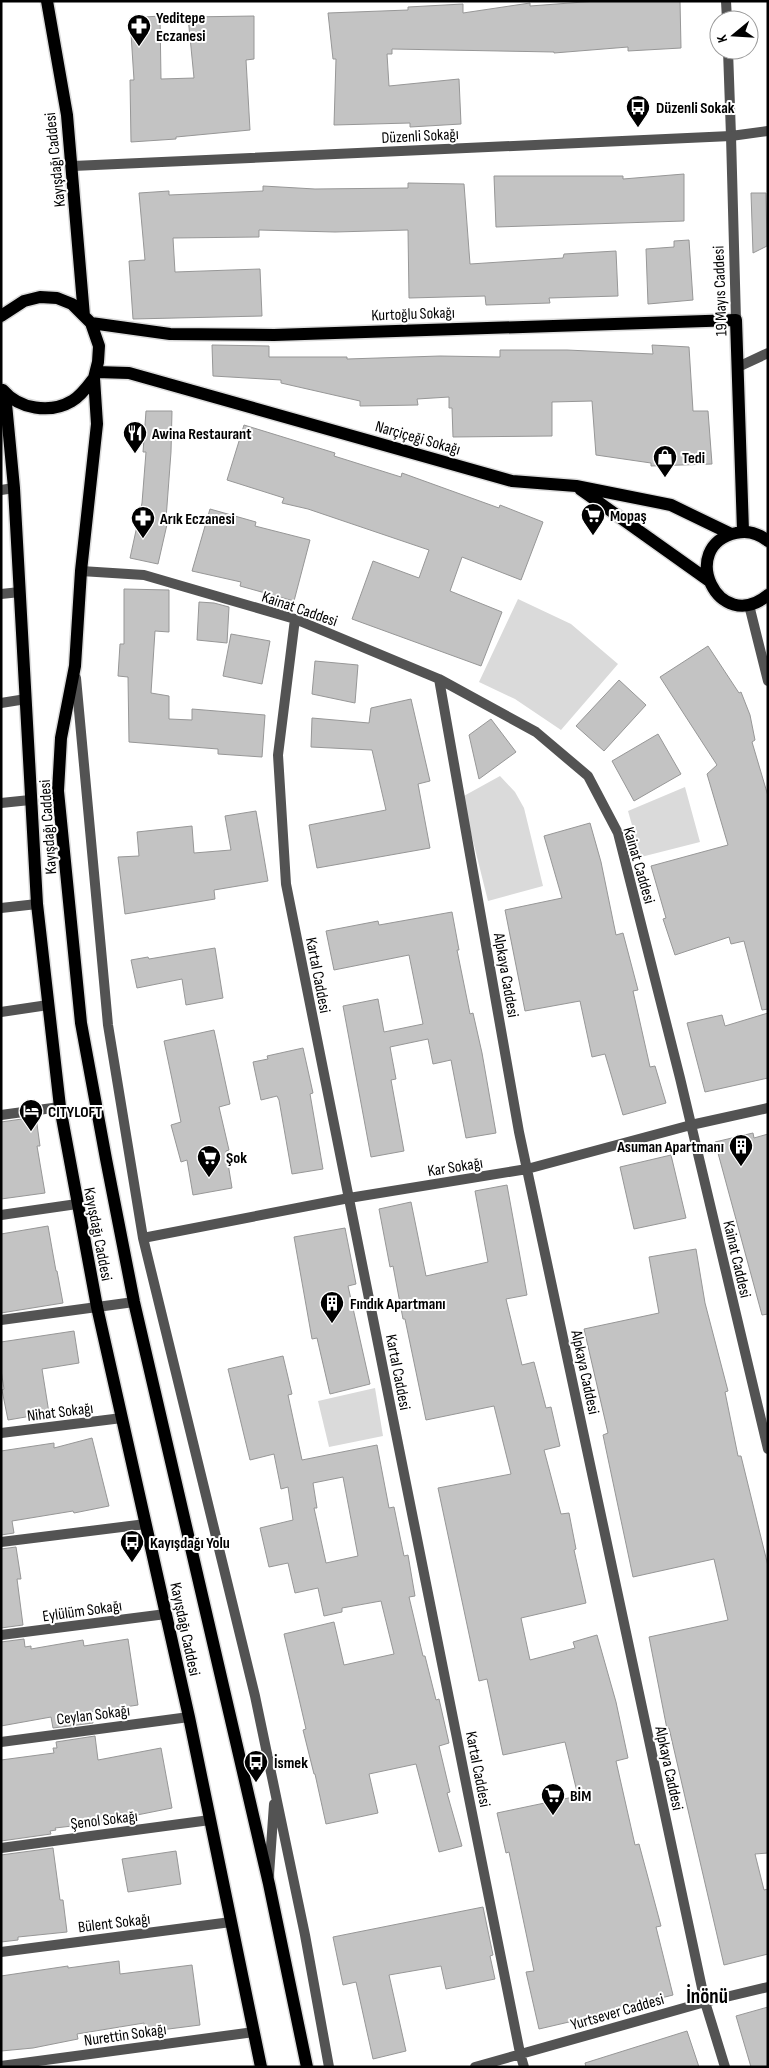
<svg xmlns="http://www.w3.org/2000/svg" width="769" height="2068" font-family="'Sofia Sans Condensed',sans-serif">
  <rect width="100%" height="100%" fill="#fff"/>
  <path fill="#dadada" d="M518,599L571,624L618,664L561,730L515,699L479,682Z
    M500,776L515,792L524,808L543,886L488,901L462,797Z
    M685,787L700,842L641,857L628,811Z
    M375,1388L383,1436L329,1447L318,1401Z"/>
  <path fill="#c3c3c3" stroke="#979797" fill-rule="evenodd" d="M597,1H680L681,48L628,51V47L554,53V52L392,49V54H387L389,86L459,79L461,124L410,127V123L334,125L336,59H333L328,13L408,10V7L463,4V13L530,3V6Z
    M160,16L161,79L194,78L188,17L254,16V59L246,60L250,130L176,137V139L131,142L130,80H134L130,18Z
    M684,174V221L496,227L494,176H623V179Z
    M408,183L464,184L470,264L563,258L564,254L616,251L618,296L549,298L550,303L486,305L485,296L409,298L408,230L335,232L259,230V237L173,238L175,272L260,269L262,316L133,319L129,261L145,260L139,193L169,191V195L263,191V186L315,189L408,188Z
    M751,193H766L767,246L753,253Z
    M689,240L693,300L648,304L646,249L674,247V241Z
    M212,345L269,346V357H347V359L440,356L500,357V350H567L653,354L652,345L689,347L693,411H708L712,464L651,466V463L596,455L592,401L552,402V436L453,437L452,408H449V397L417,399L418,405L360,406V401L281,383V380L213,376Z
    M146,411H172L171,452L166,519L168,520L158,564L130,558L142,503L146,452H143Z
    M244,425L335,453L334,456L401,477L402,473L499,508L500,505L543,522L521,580L462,557L450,591L502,612L481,666L352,619L373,561L419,578L429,550L308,509L282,503L284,498L227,480Z
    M210,509L256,522L255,526L310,540L294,601L240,586L241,582L192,571Z
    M124,589L169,590V632L155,631L151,693L169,696V719L192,720V709L265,715L262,757L218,754V749L129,742L128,677L118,676L120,644H124Z
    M199,602L214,603L229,607L227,643L197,640Z
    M231,634L270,641L262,684L223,676Z
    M708,646L739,693L741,692L750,715L755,740L752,742L768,796V1009L762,1010L744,941L731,944L729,937L675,955L663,919L666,918L651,866L728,845L707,774L717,765L660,677Z
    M315,661L358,665L355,703L312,694Z
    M619,680L646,705L604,751L576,726Z
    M411,699L430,781L418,784L430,848L317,868L309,825L386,810L372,750L311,747L312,718L369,723L371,708Z
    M491,719L516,752L479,779L469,735Z
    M658,734L681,774L634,801L612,761Z
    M256,811L268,881L214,890L215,899L125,914L118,857L139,856L137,832L192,826L194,853L231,850L225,816Z
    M590,823L601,862L616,935L623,933L638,990L633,991L650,1067L655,1066L666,1103L623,1115L605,1054L592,1057L580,1001L525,1011L505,910L562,898L544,836Z
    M452,912L459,950H457L470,1014L473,1013L482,1053L496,1133L466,1138L451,1060L433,1064L428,1039L390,1047L396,1079L391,1080L404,1151L371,1157L343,1006L378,999L384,1032L423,1024L409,955L334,970L326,931L378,921L379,925Z
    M215,948L223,998L186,1005L182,979L137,988L131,960L148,957L149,959Z
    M768,1013V1078L705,1092L687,1023L722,1015L725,1026Z
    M214,1030L230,1104L219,1107L229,1150L226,1151L232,1188L193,1195L187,1160L181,1162L171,1125L181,1122L164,1041Z
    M303,1048L313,1093L310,1094L323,1169L292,1174L279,1100L277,1096L261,1100L253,1062L268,1059L267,1056Z
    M36,1117L40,1146H37L45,1193L1,1199V1122Z
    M753,1133L754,1138L768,1134V1314L762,1315L715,1142Z
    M671,1155L686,1218L634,1229L620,1167Z
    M507,1185L527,1295L506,1299L522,1365L534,1362L546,1408L551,1407L560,1446L544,1450L561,1514L569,1513L576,1549L574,1550L586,1603L521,1618L530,1660L575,1648L573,1642L597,1635L616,1702L628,1758L616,1761L635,1845L639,1844L661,1926L656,1927L673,1995L629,2006V2008L539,2029L526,1972L534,1971L509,1852L506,1853L497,1813L578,1796L565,1742L503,1755L487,1679L479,1681L438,1488L511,1474L494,1406L426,1420L405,1319H403L393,1266L390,1267L379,1209L411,1202L426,1276L488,1262L475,1191Z
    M48,1226L56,1271H57L63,1303L1,1313V1234Z
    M345,1228L356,1284L348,1286L370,1384L330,1394L317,1338L312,1339L294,1237Z
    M696,1249L705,1303L728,1391L725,1392L738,1456H741L768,1566V1853L755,1854L764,1890L768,1889V1954L724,1965L669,1728L667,1729L649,1637L728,1620L714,1559L633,1577L603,1435L608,1433L584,1329L659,1313L649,1257Z
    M74,1331L79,1363L42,1369L49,1413L8,1420L2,1390L4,1389L1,1370V1342Z
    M283,1356L292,1394L288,1395L302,1460L377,1445L389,1508L394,1507L404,1556L408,1555L415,1596L409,1597L423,1656H425L436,1700L439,1699L449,1743L439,1746L450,1792L447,1793L462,1846L439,1852L416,1764L369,1774L378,1813L326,1824L315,1774H314L303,1730L306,1729L284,1634L334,1622L344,1665L394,1654L381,1601L342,1608V1612L324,1616L318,1588L295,1593L288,1563L269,1567L260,1528L293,1520L288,1487L281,1489L274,1454L250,1460L228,1369ZM343,1477L358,1556L326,1563L314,1508H317L313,1483Z
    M92,1438L109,1506L74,1513L73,1511L12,1521L14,1533L1,1535V1451L54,1443V1448Z
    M16,1547L21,1579H17L23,1625L1,1628V1549Z
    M24,1639L25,1647L31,1646V1649L83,1640L84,1646L128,1639L138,1705L91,1712L93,1723L53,1728L51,1717L1,1726V1642Z
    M95,1736L98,1760L161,1748L172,1808L107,1821V1822L55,1828L56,1830L50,1831L51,1834L1,1841V1760L54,1753L53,1748H57L56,1742Z
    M53,1848L60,1900H63L67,1932L18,1937V1940L1,1942V1855Z
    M176,1851L181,1884L128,1892L122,1859Z
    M483,1907L493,1955L490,1956L495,1979L446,1989L441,1966L389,1975L406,2051L373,2059L356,1982L343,1985L333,1937Z
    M119,1961L120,1974L192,1965L200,2025L145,2032L144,2023L77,2034L78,2039L33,2048L1,2051V1976L68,1966V1968Z
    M768,2007V2067H751L736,2016Z
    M687,2031L699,2067H586L585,2063Z"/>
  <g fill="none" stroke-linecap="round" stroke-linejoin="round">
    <g stroke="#dbdbdb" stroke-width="15">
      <path id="primary" d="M47,1L67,115L84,316
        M1,316L24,301L40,297L57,298L72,304L91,323L99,346L98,362L94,378L97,424L81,571L75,666L61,738L58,791L81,1023L106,1159L134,1302L269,1884L307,2067
        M91,323L170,334L274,335L736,320L743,531
        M96,372L129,373L512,481L576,486L671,505L731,534
        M3,390C19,409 50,414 72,401C81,396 88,386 94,378
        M5,393L14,488L37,904L60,1107L97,1307L189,1717L261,2067
        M580,489L708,580
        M768,541C758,533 748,530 736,533C677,546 718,636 768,595"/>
    </g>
    <path stroke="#535353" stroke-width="10" d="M726,1L727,20
      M728,50L731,136L768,131
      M738,367L768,353
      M1,490L14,488
      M81,571L144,575L295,619L439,679L536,732L588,776L618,833L680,1078L768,1449
      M1,594L20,592
      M295,619L278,755L286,884L520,2053L524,2067
      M76,678L108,1025L143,1238L255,1696L305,1935L329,2067
      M439,679L519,1132L705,2002L725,2067
      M1,703L26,699
      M1,803L30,800
      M1,908L37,904
      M1,1012L48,1005
      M1,1115L60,1107
      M1,1215L77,1204
      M143,1238L349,1198L527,1169L691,1125L768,1108
      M1,1433L122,1418
      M1,1542L146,1524
      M1,1635L166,1614
      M1,1742L189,1717
      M1,1848L210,1820
      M269,1875L274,1804
      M1,1952L231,1922
      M1,2066L254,2032
      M475,2067L705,2002L768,1987"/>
    <path stroke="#535353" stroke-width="10" d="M73,166L731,136L736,320
      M749,605L768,681
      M1,1320L134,1302"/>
    <use href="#primary" stroke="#000" stroke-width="12"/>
  </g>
  <defs>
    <g id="pharmacy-pin" transform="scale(1.25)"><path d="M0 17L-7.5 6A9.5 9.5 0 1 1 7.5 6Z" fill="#000" stroke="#fff"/><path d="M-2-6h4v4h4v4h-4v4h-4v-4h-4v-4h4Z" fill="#fff"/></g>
    <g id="bus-pin" transform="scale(1.25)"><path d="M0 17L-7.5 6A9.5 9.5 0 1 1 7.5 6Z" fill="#000" stroke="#fff"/><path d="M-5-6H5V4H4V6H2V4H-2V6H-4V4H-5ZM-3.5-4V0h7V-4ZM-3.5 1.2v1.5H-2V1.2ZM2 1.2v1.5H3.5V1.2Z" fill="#fff"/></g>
    <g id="restaurant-pin" transform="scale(1.25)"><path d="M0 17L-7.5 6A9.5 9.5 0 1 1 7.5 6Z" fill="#000" stroke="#fff"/><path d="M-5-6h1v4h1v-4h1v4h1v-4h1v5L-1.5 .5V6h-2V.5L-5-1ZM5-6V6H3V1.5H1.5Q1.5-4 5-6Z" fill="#fff"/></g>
    <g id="shop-pin" transform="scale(1.25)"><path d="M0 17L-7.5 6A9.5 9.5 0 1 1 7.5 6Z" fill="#000" stroke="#fff"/><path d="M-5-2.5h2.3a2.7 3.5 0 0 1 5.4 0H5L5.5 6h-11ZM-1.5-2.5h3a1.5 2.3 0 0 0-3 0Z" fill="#fff"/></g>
    <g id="supermarket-pin" transform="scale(1.25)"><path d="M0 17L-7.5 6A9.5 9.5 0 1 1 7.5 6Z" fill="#000" stroke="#fff"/><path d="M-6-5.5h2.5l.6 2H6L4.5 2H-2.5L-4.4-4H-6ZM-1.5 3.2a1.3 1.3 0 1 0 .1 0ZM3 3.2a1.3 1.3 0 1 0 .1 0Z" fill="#fff"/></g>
    <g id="hotel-pin" transform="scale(1.25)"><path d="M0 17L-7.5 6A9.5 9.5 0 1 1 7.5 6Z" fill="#000" stroke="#fff"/><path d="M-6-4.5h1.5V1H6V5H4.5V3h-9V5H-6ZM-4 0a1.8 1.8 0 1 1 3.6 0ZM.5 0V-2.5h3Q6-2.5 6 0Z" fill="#fff"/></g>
    <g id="building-pin" transform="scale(1.25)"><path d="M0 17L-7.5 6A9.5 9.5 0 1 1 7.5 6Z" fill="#000" stroke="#fff"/><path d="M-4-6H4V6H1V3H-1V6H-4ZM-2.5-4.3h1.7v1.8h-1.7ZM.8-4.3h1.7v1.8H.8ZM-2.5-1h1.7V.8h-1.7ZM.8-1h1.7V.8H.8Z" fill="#fff"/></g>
  </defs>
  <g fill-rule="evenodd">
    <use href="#pharmacy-pin" x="139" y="26"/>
    <use href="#bus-pin" x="638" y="107"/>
    <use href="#restaurant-pin" x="135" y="433"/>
    <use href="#shop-pin" x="665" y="457"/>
    <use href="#supermarket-pin" x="593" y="515"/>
    <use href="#pharmacy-pin" x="143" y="518"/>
    <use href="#hotel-pin" x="31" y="1111"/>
    <use href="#building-pin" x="741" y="1146"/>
    <use href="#supermarket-pin" x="209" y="1157"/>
    <use href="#building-pin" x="332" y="1303"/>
    <use href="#bus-pin" x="132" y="1542"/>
    <use href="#bus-pin" x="256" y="1762"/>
    <use href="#supermarket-pin" x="553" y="1795"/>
  </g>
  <g text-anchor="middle" stroke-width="4" stroke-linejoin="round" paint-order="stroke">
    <g font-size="16" font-weight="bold" fill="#000" stroke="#fff" text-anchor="start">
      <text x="156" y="23">Yeditepe<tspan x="156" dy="18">Eczanesi</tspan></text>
      <text x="656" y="113">Düzenli Sokak</text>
      <text x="152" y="439">Awina Restaurant</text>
      <text x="682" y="463">Tedi</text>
      <text x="610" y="521">Mopaş</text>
      <text x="160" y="524">Arık Eczanesi</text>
      <text x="48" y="1117">CITYLOFT</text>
      <text x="724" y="1152" text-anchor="end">Asuman Apartmanı</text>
      <text x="226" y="1163">Şok</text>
      <text x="350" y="1309">Fındık Apartmanı</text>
      <text x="150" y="1548">Kayışdağı Yolu</text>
      <text x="274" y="1768">İsmek</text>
      <text x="570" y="1801">BİM</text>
    </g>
    <g font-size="16" fill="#000" stroke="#fff">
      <text transform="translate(420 135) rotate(-3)" y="6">Düzenli Sokağı</text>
      <text transform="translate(54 160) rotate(-96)" y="6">Kayışdağı Caddesi</text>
      <text transform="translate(719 291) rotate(-92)" y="6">19 Mayıs Caddesi</text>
      <text transform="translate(413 313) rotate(-2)" y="6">Kurtoğlu Sokağı</text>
      <text transform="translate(418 437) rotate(16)" y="6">Narçiçeği Sokağı</text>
      <text transform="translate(300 608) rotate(19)" y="6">Kainat Caddesi</text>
      <text transform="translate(47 827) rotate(-94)" y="6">Kayışdağı Caddesi</text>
      <text transform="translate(640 865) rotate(74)" y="6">Kainat Caddesi</text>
      <text transform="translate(319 975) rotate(79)" y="6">Kartal Caddesi</text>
      <text transform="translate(507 975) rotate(80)" y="6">Alpkaya Caddesi</text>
      <text transform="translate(455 1166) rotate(-9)" y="6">Kar Sokağı</text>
      <text transform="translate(99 1234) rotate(79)" y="6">Kayışdağı Caddesi</text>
      <text transform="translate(738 1259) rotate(77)" y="6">Kainat Caddesi</text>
      <text transform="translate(399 1372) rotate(79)" y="6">Kartal Caddesi</text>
      <text transform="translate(586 1372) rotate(78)" y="6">Alpkaya Caddesi</text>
      <text transform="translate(60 1411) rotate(-7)" y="6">Nihat Sokağı</text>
      <text transform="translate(82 1610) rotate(-8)" y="6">Eylülüm Sokağı</text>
      <text transform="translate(186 1629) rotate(78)" y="6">Kayışdağı Caddesi</text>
      <text transform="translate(93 1714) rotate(-7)" y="6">Ceylan Sokağı</text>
      <text transform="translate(670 1768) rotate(78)" y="6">Alpkaya Caddesi</text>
      <text transform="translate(479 1769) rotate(79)" y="6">Kartal Caddesi</text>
      <text transform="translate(104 1819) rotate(-7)" y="6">Şenol Sokağı</text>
      <text transform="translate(114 1922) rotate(-7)" y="6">Bülent Sokağı</text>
      <text transform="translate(617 2011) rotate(-16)" y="6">Yurtsever Caddesi</text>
      <text transform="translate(125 2034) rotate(-8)" y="6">Nurettin Sokağı</text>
    </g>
    <g font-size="21" font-weight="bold" fill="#000" stroke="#fff">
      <text x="707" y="2003">İnönü</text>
    </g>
  </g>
  <rect width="769" height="2068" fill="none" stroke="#000000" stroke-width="5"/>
  <g transform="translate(734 35) rotate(252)"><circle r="24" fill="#ffffff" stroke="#999999"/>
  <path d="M0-4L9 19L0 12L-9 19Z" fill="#000000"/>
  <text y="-8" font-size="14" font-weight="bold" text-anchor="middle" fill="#000000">K</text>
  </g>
</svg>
